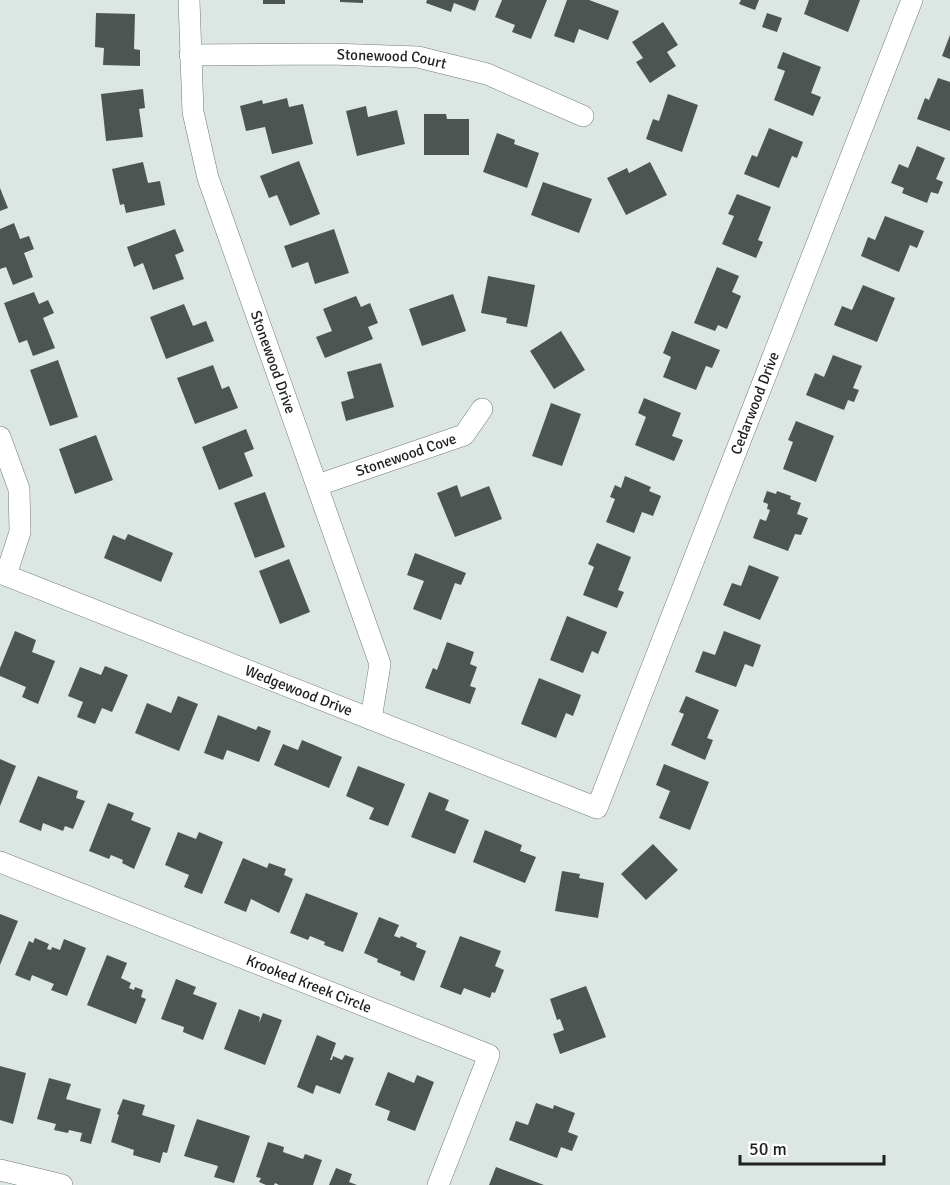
<svg xmlns="http://www.w3.org/2000/svg" width="950" height="1185" font-family="Signika,sans-serif">
  <rect width="100%" height="100%" fill="#dce6e3"/>
  <path fill="#4d5553" d="M263,0H285V4H263Z
    M340,0H363V3L340,2Z
    M427,0H479L475,11L454,3L451,12L426,3Z
    M502,0H547L531,39L512,32L515,25L495,17Z
    M567,0H589L619,11L608,40L579,29L574,43L554,36Z
    M741,0H759L755,10L739,4Z
    M809,0H860L848,32L804,14Z
    M96,13L135,14L134,49L140,50V66L103,65L104,48L95,47Z
    M767,13L782,18L777,32L762,27Z
    M663,22L678,45L667,52L676,66L650,83L636,62L643,58L632,42Z
    M950,35V59L942,56Z
    M783,52L821,67L811,93L821,97L813,116L774,100L785,71L777,68Z
    M938,78L950,82V131L917,119L925,98L929,100Z
    M143,89L145,108L139,109L143,137L106,141L101,94Z
    M668,94L698,105L682,152L646,139L653,119L659,121Z
    M287,98L289,107L303,104L313,144L272,154L265,127L246,131L240,106L262,100L263,104Z
    M366,106L368,117L397,110L405,144L357,156L346,111Z
    M424,114H446L447,119H469V155H424Z
    M769,128L803,142L797,158L792,156L779,188L744,174L752,155L757,157Z
    M497,133L515,140L514,144L539,153L527,188L483,172Z
    M917,146L945,158L936,179L943,182L938,194L931,192L927,203L902,193L904,188L891,183L899,164L908,168Z
    M299,161L320,214L290,226L277,195L269,198L260,176Z
    M143,162L148,183L160,181L165,205L126,213L124,204L120,205L112,169Z
    M650,162L667,195L626,215L607,178L627,168L629,173Z
    M543,182L592,199L579,233L531,215Z
    M0,188L8,208L0,211Z
    M737,194L771,207L758,240L763,242L756,258L722,244L734,216L728,214Z
    M885,216L924,231L917,248L910,245L899,272L861,256L868,237L875,240Z
    M14,223L20,239L29,236L34,249L24,253L33,277L13,285L6,267L0,269V229Z
    M175,229L184,251L175,255L184,279L153,290L143,263L134,267L127,247Z
    M334,229L349,273L315,284L308,262L292,268L284,246Z
    M717,267L739,276L732,292L741,296L727,329L718,325L715,331L694,323Z
    M488,276L535,285L527,327L506,323L507,318L481,313Z
    M863,285L895,298L877,342L834,325L842,306L852,310Z
    M34,292L39,304L48,300L54,313L43,318L55,348L33,356L27,340L19,343L4,303Z
    M453,294L466,331L422,346L409,309Z
    M356,296L361,307L370,303L378,323L368,327L373,339L325,358L316,337L332,331L323,309Z
    M184,304L193,326L206,321L214,341L166,359L150,317Z
    M561,331L585,370L554,389L530,351Z
    M672,331L720,350L712,368L706,366L696,390L663,377L671,357L663,353Z
    M833,355L862,366L853,388L859,390L854,402L848,400L844,410L806,395L815,373L824,377Z
    M58,360L78,417L50,426L30,370Z
    M381,363L394,407L346,421L341,402L354,398L347,372Z
    M213,365L222,389L229,386L238,408L195,424L177,378Z
    M644,398L681,413L672,436L683,440L674,461L635,445L646,417L638,413Z
    M551,403L581,414L562,466L532,456Z
    M796,421L834,436L816,482L783,469L793,442L788,440Z
    M246,429L254,449L244,453L253,476L219,490L202,447Z
    M96,435L113,480L75,494L59,449Z
    M625,476L651,487L649,491L661,496L653,516L642,512L634,533L606,522L615,499L610,497L615,485L621,488Z
    M457,485L461,497L489,486L502,519L455,537L437,493Z
    M767,491L776,494L777,491L791,496L790,499L801,503L797,514L808,518L801,535L795,534L788,551L753,538L760,519L766,521L770,510L767,509L768,504L763,502Z
    M265,492L285,547L255,558L234,503Z
    M128,534L173,553L161,582L104,558L113,535L125,540Z
    M597,543L631,557L618,590L624,592L617,608L583,595L594,567L588,564Z
    M415,553L466,573L461,585L455,583L441,620L413,609L424,581L407,575Z
    M289,559L310,612L280,624L259,571Z
    M749,565L779,577L760,620L723,605L732,583L741,586Z
    M567,616L607,632L598,654L592,651L583,673L550,660Z
    M15,631L36,640L32,652L55,661L38,704L22,697L26,687L0,676V668Z
    M724,631L761,645L753,667L745,664L736,687L695,672L703,651L715,655Z
    M447,642L474,652L470,664L477,667L470,686L476,688L470,704L425,688L433,668L437,670Z
    M105,666L128,675L112,712L102,708L95,724L77,717L83,702L68,696L80,667L101,675Z
    M539,678L581,695L573,716L566,713L556,738L521,724Z
    M178,696L198,704L179,751L135,733L147,703L171,713Z
    M686,696L719,710L707,738L713,740L705,760L671,745L684,714L679,712Z
    M218,715L256,730L258,726L271,731L259,762L227,750L223,760L204,753Z
    M302,740L342,757L329,788L274,765L283,744L298,750Z
    M0,759L16,766L0,806Z
    M664,764L709,782L690,830L659,818L670,791L656,785Z
    M358,766L405,784L388,826L369,819L374,808L346,796Z
    M38,776L78,791L76,798L85,801L73,829L65,826L63,831L43,823L41,831L19,822Z
    M429,792L449,800L445,810L469,820L455,854L411,837Z
    M108,803L134,813L131,820L151,828L134,869L122,863L123,860L111,855L109,859L89,851Z
    M485,830L522,845L520,851L536,857L525,883L473,862Z
    M178,832L196,839L199,832L223,842L202,894L184,887L189,875L165,865Z
    M653,844L678,870L646,900L621,874Z
    M243,858L267,868L269,863L286,869L284,875L293,879L279,913L251,899L246,912L224,903Z
    M562,871L580,874L579,878L604,883L598,918L555,911Z
    M306,893L358,913L343,952L324,945L325,942L310,936L308,940L290,933Z
    M0,914L18,921L0,965Z
    M379,917L399,925L394,936L400,938L401,936L417,943L416,947L426,951L414,981L400,975L401,972L377,962L378,959L364,953Z
    M460,936L501,951L495,966L504,970L495,993L492,992L490,998L464,988L461,995L440,987Z
    M35,938L49,944L47,949L51,950L52,947L60,950L64,939L86,948L67,996L51,990L54,984L32,975L30,981L15,975L29,941L33,943Z
    M107,955L127,963L121,978L131,983L129,988L134,990L135,987L143,990L141,997L146,999L136,1024L87,1005Z
    M176,979L196,987L193,994L217,1003L203,1040L183,1032L184,1027L161,1019Z
    M586,986L606,1037L560,1054L553,1034L564,1030L560,1019L557,1020L550,999Z
    M239,1009L260,1017L259,1023L263,1013L282,1020L265,1065L224,1049Z
    M317,1035L336,1043L330,1060H332L333,1056L342,1060L345,1055L354,1058L340,1094L316,1085L313,1094L297,1087Z
    M0,1066L26,1073L13,1124L0,1120Z
    M388,1072L414,1083L417,1075L434,1082L415,1131L387,1120L390,1111L375,1105Z
    M49,1078L71,1084L66,1099L101,1109L91,1144L80,1141L82,1133L69,1130L68,1133L54,1130L56,1124L37,1119Z
    M123,1099L145,1105L142,1115L175,1125L167,1153L163,1152L160,1163L133,1155L134,1150L111,1142L119,1115L117,1114Z
    M536,1103L553,1109L554,1105L575,1113L568,1132L578,1136L572,1151L561,1147L557,1158L509,1140L516,1121L528,1125Z
    M197,1119L250,1136L234,1183L214,1177L218,1166L184,1156Z
    M268,1142L284,1147L283,1152L303,1159L305,1154L322,1160L313,1185H279L275,1183L274,1185H266L259,1182L261,1178L256,1177Z
    M496,1167L544,1185H489Z
    M336,1168L352,1174L349,1182L357,1185H329Z"/>
  <g fill="none" stroke-linecap="round" stroke-linejoin="round">
    <g stroke="#747c7a" stroke-width="22">
      <g id="minor">
        <path id="s1" d="M189,0L193,112L208,178L380,664L371,719"/>
        <path id="s2" d="M190,55L331,54L418,57L487,74L583,116"/>
        <path d="M0,437L19,489L20,532L6,575"/>
        <path id="s3" d="M318,485L464,435L482,409"/>
        <path id="s4" d="M0,573L597,808L912,0"/>
        <path id="s5" d="M0,862L489,1055L438,1185"/>
        <path d="M0,1170L62,1185"/>
      </g>
    </g>
    <use href="#minor" stroke="#fff" stroke-width="21"/>
  </g>
  <g text-anchor="middle" stroke-width="6" stroke-linejoin="round" paint-order="stroke">
    <g font-size="15" fill="#1e2120" stroke="#fff">
      <text dy="5" stroke="none"><textPath href="#s2" startOffset="202">Stonewood Court</textPath></text>
      <text dy="5" stroke="none"><textPath href="#s1" startOffset="375">Stonewood Drive</textPath></text>
      <text dy="5" stroke="none"><textPath href="#s4" startOffset="1076">Cedarwood Drive</textPath></text>
      <text dy="5" stroke="none"><textPath href="#s3" startOffset="93">Stonewood Cove</textPath></text>
      <text dy="5" stroke="none"><textPath href="#s4" startOffset="321">Wedgewood Drive</textPath></text>
      <text dy="5" stroke="none"><textPath href="#s5" startOffset="332">Krooked Kreek Circle</textPath></text>
    </g>
  </g>
  <path d="M740 1155v9h144v-9" fill="none" stroke="#1e2120" stroke-width="3"/>
  <text x="749" y="1155" font-size="18" fill="#1e2120" stroke="#ffffff" stroke-width="4.5" paint-order="stroke">50 m</text>
</svg>
